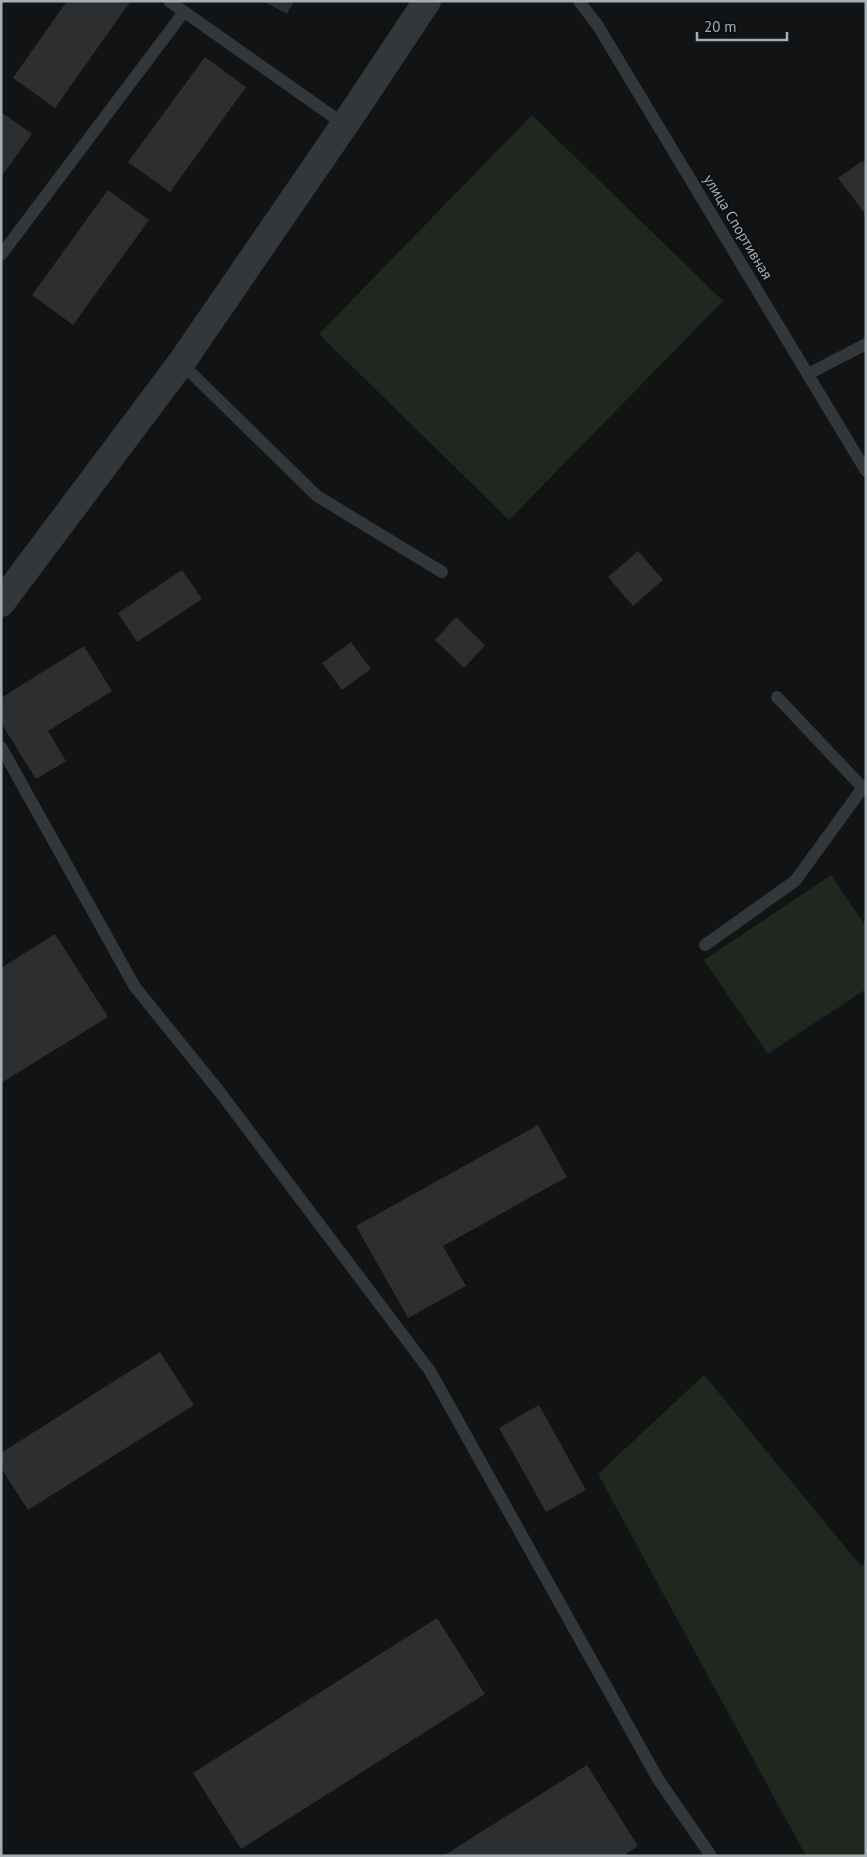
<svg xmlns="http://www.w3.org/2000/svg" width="867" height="1857" font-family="'PT Sans',sans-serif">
  <rect width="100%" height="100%" fill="#121314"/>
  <path fill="#20271f" d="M532,115L723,301L509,520L319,334Z
    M831,875L866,927V989L768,1054L704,960Z
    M704,1375L860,1565H866V1856H806L598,1474Z"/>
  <path fill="#2d2e30" d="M67,1L130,2L55,108L13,78Z
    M263,1H294L287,14Z
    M205,57L246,87L170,192L128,162Z
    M1,112L32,134L1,177Z
    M862,161L866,166V215L838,178Z
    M108,190L149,220L73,325L32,295Z
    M638,551L663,580L633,606L608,577Z
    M182,570L202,599L137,642L118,613Z
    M456,617L485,645L464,668L435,640Z
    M351,642L371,669L342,690L322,663Z
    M84,646L112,691L48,731L66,761L36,779L1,723V698Z
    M55,934L108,1017L1,1083V968Z
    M538,1125L567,1177L443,1246L466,1286L408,1318L356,1226Z
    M160,1352L194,1405L28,1510L1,1468V1453Z
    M539,1405L586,1490L546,1512L499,1428Z
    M437,1618L485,1694L241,1849L193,1773Z
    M587,1765L638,1846L623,1856H443Z"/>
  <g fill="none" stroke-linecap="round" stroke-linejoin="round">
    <path stroke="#333739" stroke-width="12" d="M169,1L345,125
      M579,1L598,26L866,471
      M1,255L184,12
      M181,363L317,496L442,572
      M808,374L866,344
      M777,697L864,789
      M1,747L135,987L219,1091L430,1371L658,1779L711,1856
      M705,945L795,881L859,793L866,787"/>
    <path stroke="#333739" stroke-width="28" d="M1,603L181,363L356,108L427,1"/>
  </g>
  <g text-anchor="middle" stroke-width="4" stroke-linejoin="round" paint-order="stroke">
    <g font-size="15" fill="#a3afb5" stroke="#0d0e0f">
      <text transform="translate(738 227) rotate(59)" y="5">улица Спортивная</text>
    </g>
  </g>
  <rect width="867" height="1857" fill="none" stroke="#a3afb5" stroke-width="5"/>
  <path d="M697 32v8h90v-8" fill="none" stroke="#a3afb5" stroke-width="2.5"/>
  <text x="704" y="32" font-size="15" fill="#a3afb5" stroke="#0d0e0f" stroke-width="4" paint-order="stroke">20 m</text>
</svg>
